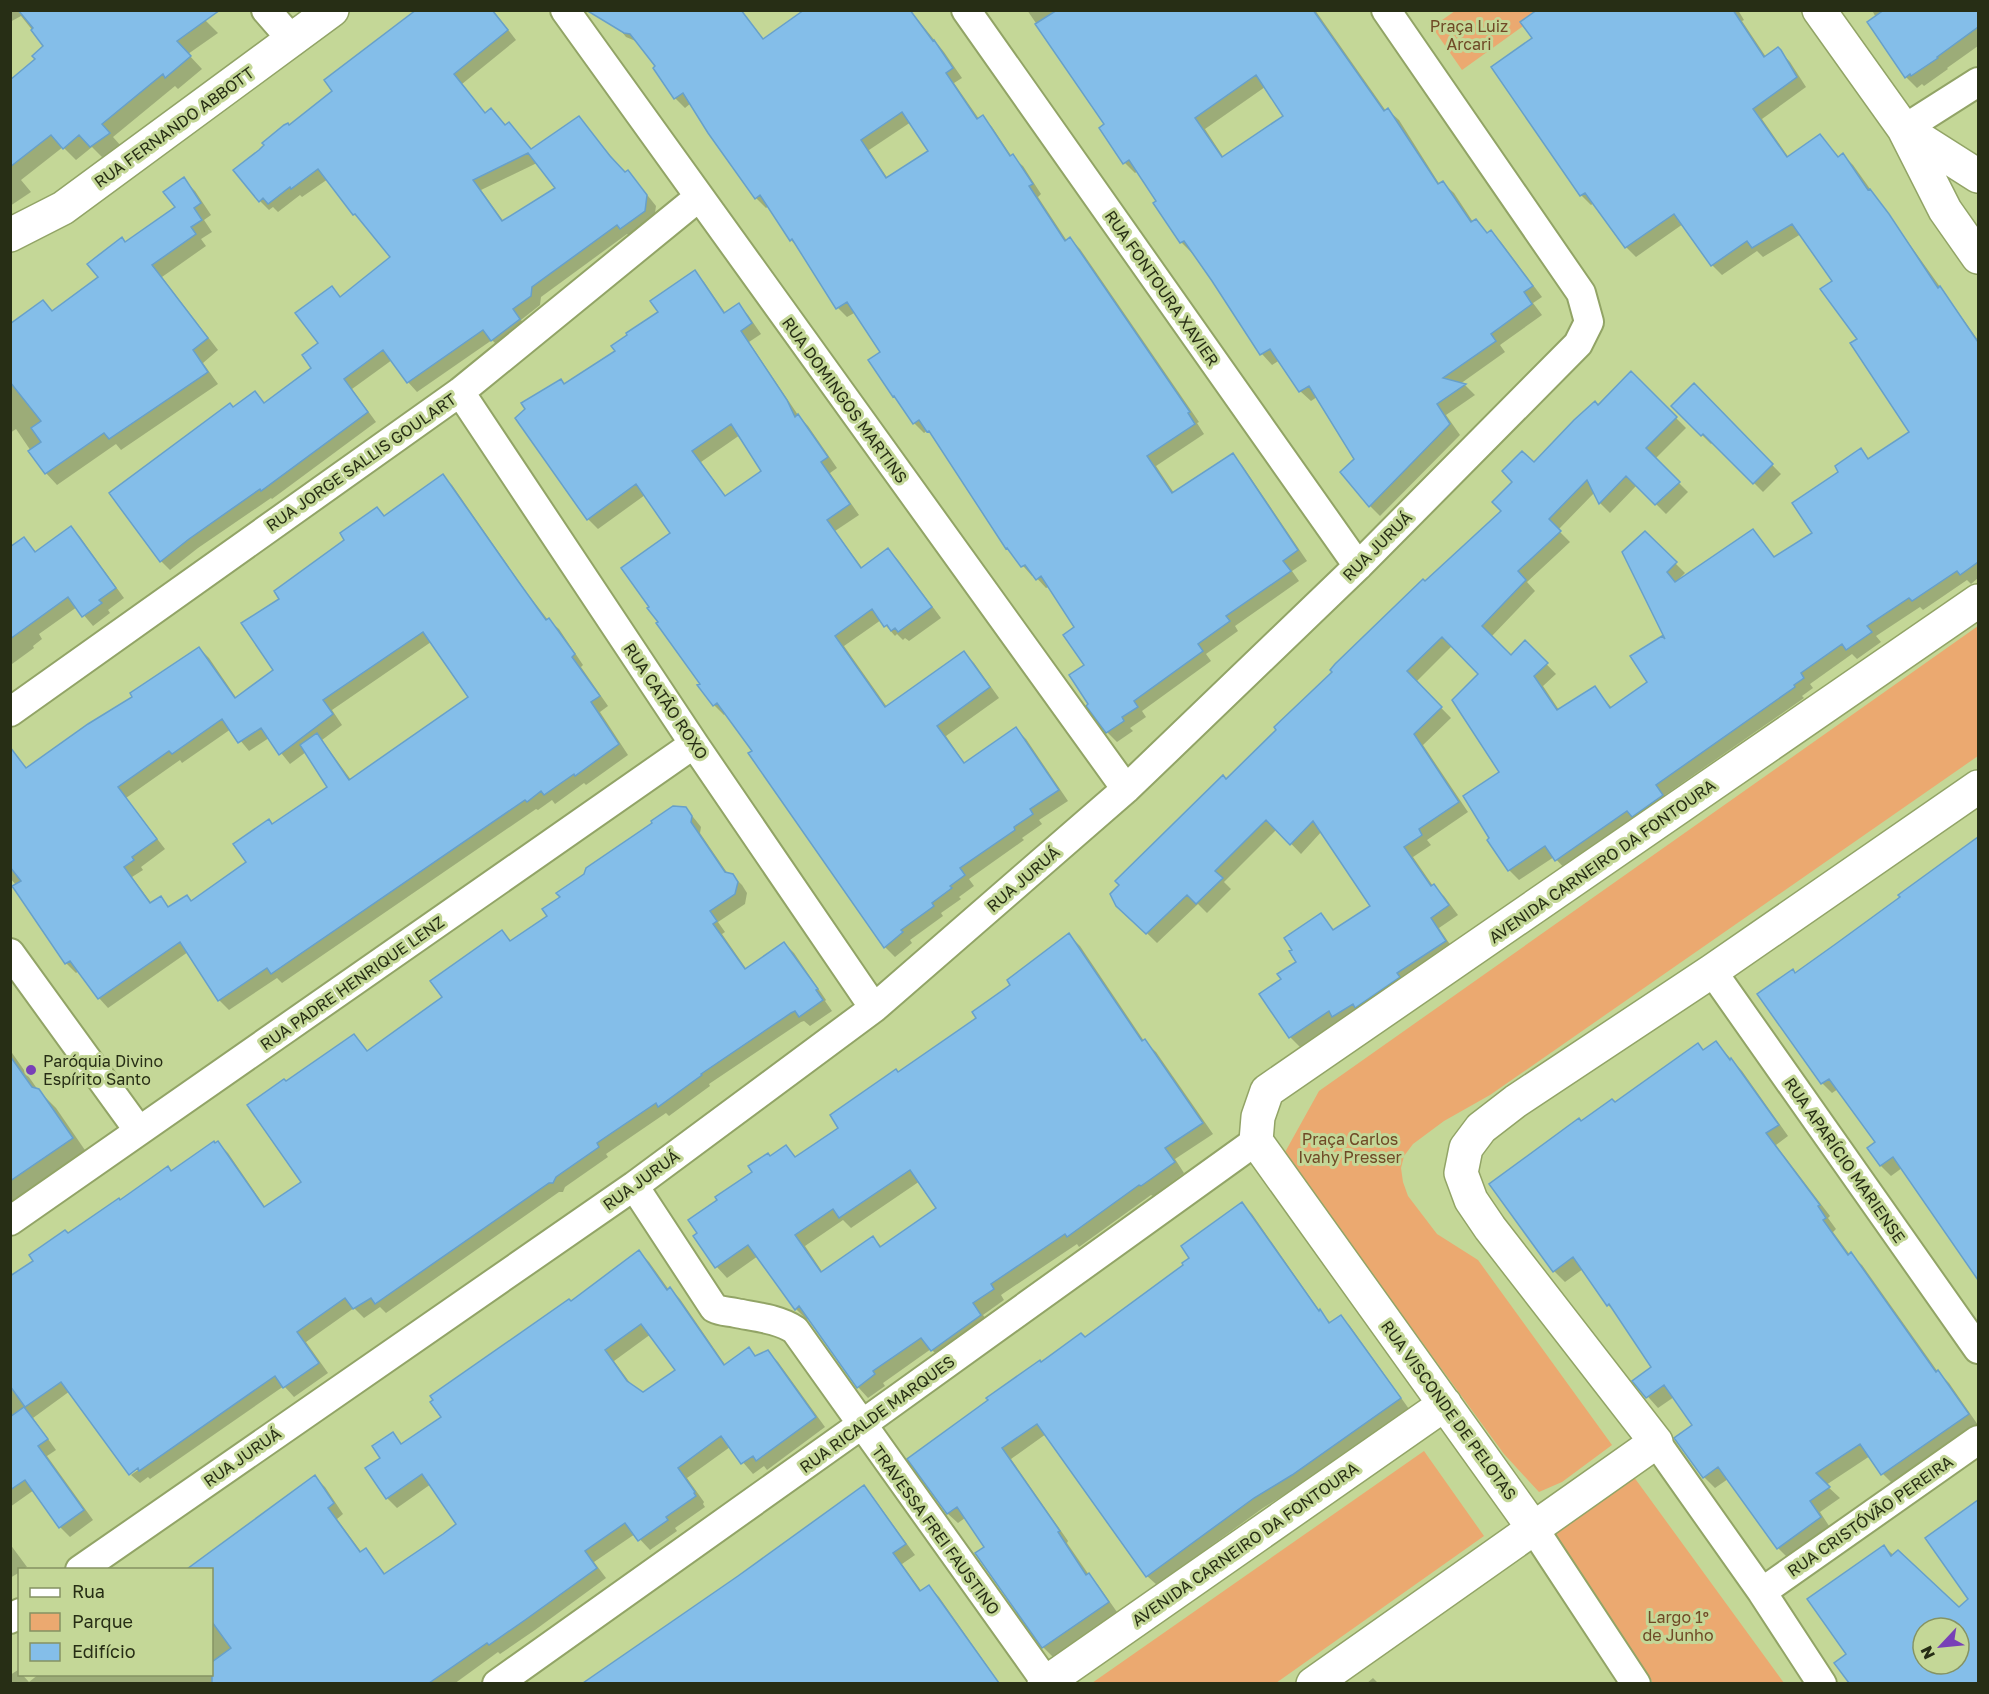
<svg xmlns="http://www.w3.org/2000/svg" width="1989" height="1694" font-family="'Golos Text',sans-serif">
  <rect width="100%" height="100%" fill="#c4d797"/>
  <path fill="#eba970" d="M1455,11H1544L1462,70L1432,27Z
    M1978,626V756L1490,1095L1444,1121L1413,1144L1404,1156L1401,1168L1403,1182L1408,1196L1437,1234L1478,1260L1612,1445L1562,1482L1539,1492L1504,1454L1284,1154L1319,1091Z
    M1424,1451L1484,1536L1276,1683H1092Z
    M1631,1473L1784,1683H1653L1555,1534L1582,1510Z"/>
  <path fill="#0003" fill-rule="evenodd" d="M10,10H195L218,33L188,54L202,69L178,89L175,86L113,137L121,146L103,158L92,147L76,160L63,147L21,180L31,192L10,206V82L37,59L45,46L21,16L10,22Z
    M428,10H493L516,40L462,84L486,114L491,110L532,151L579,118L626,174L628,172L637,182L656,206L654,220L631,237L627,234L541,297L540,305L521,320L528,329L501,349L492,340L417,392L408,382L392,360L352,389L376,422L272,499L271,498L198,548L170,570L161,561L234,409L255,393L265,404L313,368L332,288L342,298L393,258L355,214L328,179L302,197L300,195L278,212L273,207L269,210L260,201L289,127L334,92ZM537,163L557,188L504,222L481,190Z
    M604,10H745L743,12L764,40L910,10L944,52L962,78L954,83L979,119L983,117L992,127L1012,157L1023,166L1041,194L1038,197L1067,241L1070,239L1080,249L1199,422L1197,423L1204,434L1156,466L1174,493L1232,455L1242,465L1307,561L1292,571L1299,581L1235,626L1238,631L1206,654L1211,661L1142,711L1146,717L1130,728L1133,731L1117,742L1107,732L1089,706L1086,665L1076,628L1049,587L1046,588L1034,575L1032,576L1007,548L936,439L928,430L924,433L914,423L882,352L856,312L847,317L838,308L800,249L791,240L769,206L766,208L756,198L691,103L685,108L675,98L655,68L657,67L638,42L626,37ZM911,122L931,151L888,179L869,150Z
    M1027,10H1315L1386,111L1388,110L1399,120L1440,185L1443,183L1454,193L1473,222L1475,220L1488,234L1491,232L1501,242L1542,297L1533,303L1542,315L1500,345L1505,352L1460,384L1465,385L1475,395L1446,415L1460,435L1380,516L1370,506L1356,459L1317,397L1311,401L1300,391L1280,360L1272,365L1262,354L1213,280L1193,252L1192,253L1181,242L1155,203L1158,201L1138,171L1135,173L1125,163L1101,128L1106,125ZM1265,87L1285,116L1224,158L1205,129Z
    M1696,10H1738L1744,20L1742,21L1766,57L1778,49L1790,62L1806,87L1762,119L1789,158L1820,136L1839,158L1843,155L1853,165L1978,340V578L1971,584L1967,580L1923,610L1920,607L1876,636L1881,642L1857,659L1852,654L1810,684L1813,688L1802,696L1804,698L1665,795L1672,806L1566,870L1554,857L1519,880L1509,870L1501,772L1480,674L1452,646L1416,682L1451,718L1423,745L1468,812L1427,840L1431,845L1413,857L1433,886L1444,896L1458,915L1439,928L1455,952L1343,1026L1339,1021L1300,1047L1290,1037L1261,995L1283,980L1298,962L1321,915L1335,931L1372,906L1322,831L1301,854L1277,829L1224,882L1231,889L1207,913L1198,904L1157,943L1118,905L1226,781L1425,583L1504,511L1534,465L1631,373L1686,428L1655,459L1688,492L1666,514L1637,485L1610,513L1600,503L1595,492L1558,530L1570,542L1527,582L1535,591L1491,637L1511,657L1525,642L1556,674L1543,686L1559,710L1595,688L1612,708L1649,683L1669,645L1645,533L1685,573L1679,579L1753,531L1775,558L1814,533L1841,472L1861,450L1870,460L1911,432L1859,339L1834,281L1801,234L1763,257L1757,251L1722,275L1712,265L1683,224L1636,257L1626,247L1594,203L1591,205L1581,195Z
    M1872,10H1978V46L1947,68L1948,69L1924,86L1922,84L1917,88L1906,77Z
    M183,179L195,191L211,215L204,220L212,232L201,239L206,246L162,277L218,350L203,363L218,384L121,450L116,444L57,485L46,473L16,429L10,433V326L53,312L100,278L126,243L177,207Z
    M694,272L704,282L726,314L738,305L748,315L761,334L749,342L800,418L808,426L837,468L830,473L859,515L835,531L863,569L888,550L898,560L941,618L909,641L905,638L903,640L897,634L895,636L881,620L844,646L887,707L964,653L974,663L999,698L946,736L965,764L1016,729L1026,739L1068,801L1039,820L1042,824L1022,838L1024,840L969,879L974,886L959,897L961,899L941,913L943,916L910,940L912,943L895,957L885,947L754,751L726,713L724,715L714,705L702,684L660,622L672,533L645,495L598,529L588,519L561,380L565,385L617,352L660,312ZM740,435L763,471L726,497L701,462Z
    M1694,385L1781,474L1763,492L1713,442L1711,444L1673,406Z
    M442,476L452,485L527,593L548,620L559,629L583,665L581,667L608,706L600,712L628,755L586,785L584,783L555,804L552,800L538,810L536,809L282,983L277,978L229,1010L219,1000L188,952L108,1008L99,998L79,971L76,973L66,963L14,887L16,885L10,878V760L16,757L28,769L134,697L199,648L209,658L237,699L275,670L281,599L347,540L377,509L385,517ZM431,642L470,698L351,780L322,740L342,725L332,710ZM231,729L249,751L269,738L290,764L306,752L329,787L273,825L248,863L192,902L170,908L160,898L152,904L132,877L143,870L141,867L165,849L126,798L180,760L182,763Z
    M71,528L80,537L124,598L108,610L110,613L93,626L77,607L39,634L42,639L33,646L34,648L12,664L10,549L24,539L37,553Z
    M686,808L701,827L700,833L728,874L732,875L742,885L747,893L745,904L718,922L725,932L722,934L747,970L784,943L794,953L826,1000L825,1001L832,1011L810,1026L804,1021L801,1022L709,1084L710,1086L669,1116L666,1113L606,1154L608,1157L565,1187L563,1192H559L386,1313L380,1307L364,1318L354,1308L306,1342L328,1373L294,1397L284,1386L150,1479L148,1477L140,1483L131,1475L145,1465L70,1391L33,1418L56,1450L47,1456L93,1520L70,1537L60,1527L34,1490L10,1507V1303L35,1261L68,1234L218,1143L228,1153L265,1207L303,1182L286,1083L354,1036L368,1052L444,998L502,932L512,942L549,917Z
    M1975,842L1978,846V1276L1902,1168L1891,1176L1881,1166L1869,1148L1877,1142L1838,1089L1832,1093L1822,1083L1796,974Z
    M1069,935L1080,946L1144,1041L1156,1052L1213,1134L1175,1159L1184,1173L1153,1196L1151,1195L1079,1247L1077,1244L1001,1295L1004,1300L983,1315L991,1326L943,1361L931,1349L883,1383L885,1386L868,1398L858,1387L809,1318L807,1320L796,1309L758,1256L727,1278L717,1267L700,1234L719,1200L770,1157L786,1147L797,1158L840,1129L899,1074L979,1018L1012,985ZM920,1181L938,1209L882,1247L873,1238L823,1273L805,1246L843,1220L851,1228Z
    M1716,1043L1742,1071L1788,1136L1776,1145L1830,1216L1828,1218L1836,1229L1833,1232L1850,1255L1862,1265L1938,1372L1949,1383L1978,1425L1894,1485L1883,1474L1870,1456L1826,1485L1840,1498L1820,1512L1831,1529L1789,1559L1778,1548L1728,1479L1715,1488L1704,1477L1694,1426L1674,1397L1658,1408L1634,1381L1653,1367L1618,1314L1608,1305L1583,1269L1565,1282L1554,1271L1581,1123L1615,1104L1698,1045L1705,1051Z
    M10,1050L38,1090L56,1108L89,1156L10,1205Z
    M1242,1204L1252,1214L1321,1313L1331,1323L1340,1317L1350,1326L1409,1409L1302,1484L1263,1508L1157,1585L1147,1576L1046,1434L1011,1459L1068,1541L1067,1543L1089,1575L1098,1585L1117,1612L1053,1657L1043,1647L978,1553L986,1547L965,1518L958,1523L948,1514L909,1460L1041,1363L1085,1339L1186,1265Z
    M639,1252L649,1262L669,1290L670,1289L680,1299L726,1366L749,1349L756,1357L767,1351L778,1362L825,1427L767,1470L764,1466L753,1474L730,1447L687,1478L704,1502L703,1504L705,1507L675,1528L677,1531L650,1550L635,1534L594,1562L606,1578L535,1630L500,1654L498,1652L454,1684H10V1675L18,1670L29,1682L39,1674H212V1570H190L315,1477L325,1487L343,1514L337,1519L362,1553L366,1550L386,1575L458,1524L431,1484L397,1508L387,1498L382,1458L392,1434L403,1445L443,1417L571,1303ZM651,1334L677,1370L643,1394L633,1387L614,1361Z
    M864,1487L873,1497L915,1555L902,1564L922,1592L929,1587L939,1597L1000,1684H587Z
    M1978,1502V1684H1851L1849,1681V1654L1884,1547L1959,1609L1970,1599L1927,1538ZM1923,1628H1959V1664H1923Z
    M10,1544L27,1567L20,1570V1572L10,1578Z
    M1373,1678L1379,1684H1366Z"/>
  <path fill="#84bee9" stroke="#67a0ca" stroke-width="1.5" fill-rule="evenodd" d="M18,10H220L177,41L191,56L165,78L163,74L102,124L110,133L90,147L79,135L63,149L51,135L10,167V80L35,59L32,56L43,46L31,30L33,28Z
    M416,10H492L508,30L454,74L485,113L491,108L505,125L509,122L531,149L579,116L610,156L625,172L628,170L647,195L645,211L620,229L617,225L532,287L531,296L513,309L520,319L491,341L483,330L407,383L383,350L344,379L368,412L261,491L260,489L189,539L160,562L109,493L230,403L233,407L255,391L264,403L311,368L302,355L318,343L295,313L332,286L340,297L390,257L355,214L353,215L318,169L291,189L290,187L268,204L263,198L259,202L233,170L259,150L264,145L262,143L284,125L288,123L289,125L332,91L324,80ZM528,153L555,188L502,221L473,180Z
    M586,10H741L763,39L804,10H910L933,41L934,40L953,68L946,73L977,119L983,115L1010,156L1013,154L1033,184L1029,186L1065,241L1070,237L1190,412L1188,413L1195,424L1147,456L1172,493L1233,453L1298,550L1283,561L1291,571L1226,616L1230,621L1198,644L1203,651L1134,701L1138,707L1122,717L1124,721L1106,733L1086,706L1088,704L1069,675L1084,665L1063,635L1074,627L1041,576L1036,580L1025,565L1021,567L1007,548L1006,549L929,431L927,432L919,420L913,424L894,396L893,397L868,360L880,352L847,302L836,309L792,239L790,241L760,195L755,199L708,133L683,93L674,99L653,68L655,66L630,34L624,33ZM902,112L928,151L886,178L861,140Z
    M1057,10H1313L1384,111L1388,108L1438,184L1443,181L1471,222L1476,219L1487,233L1491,230L1533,286L1524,292L1532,304L1491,334L1496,341L1443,378L1466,384L1437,404L1450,424L1369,507L1340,472L1354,459L1309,386L1299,392L1270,349L1260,355L1212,281L1184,241L1180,243L1153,203L1156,201L1129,160L1123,164L1099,128L1104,124L1035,24ZM1256,75L1283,116L1222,157L1195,118Z
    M1537,10H1733L1764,57L1778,47L1781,50L1797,77L1753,109L1787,157L1820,134L1838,157L1843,153L1868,190L1870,189L1889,214L1938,288L1940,286L1978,342V562L1960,575L1957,571L1912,601L1909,598L1867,626L1872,632L1846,650L1842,644L1801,673L1804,678L1794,685L1795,687L1656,785L1663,795L1632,817L1627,811L1555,861L1545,846L1508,871L1487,840L1489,838L1463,796L1499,772L1452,700L1478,674L1442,637L1407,671L1442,707L1414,734L1459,802L1419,829L1422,835L1404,847L1431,886L1434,884L1449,905L1431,918L1446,941L1397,973L1400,977L1355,1008L1353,1004L1332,1017L1329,1011L1289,1038L1259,994L1281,979L1277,974L1296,962L1289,951L1292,950L1284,938L1321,913L1333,930L1370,906L1313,821L1290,845L1266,820L1215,871L1223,878L1196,904L1187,895L1146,934L1116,906L1110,894L1119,885L1115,881L1223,775L1226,779L1276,730L1274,727L1332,672L1330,670L1335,664L1423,579L1425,581L1501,511L1492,502L1512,482L1502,471L1522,451L1534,462L1574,420L1595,401L1598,405L1631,371L1677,417L1646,448L1680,482L1655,505L1626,476L1599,504L1587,480L1549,519L1561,531L1518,571L1526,580L1482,626L1511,655L1525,640L1548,663L1534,676L1557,710L1595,686L1610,708L1647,682L1630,656L1662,636L1665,639L1622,552L1645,531L1677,562L1667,572L1675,582L1753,529L1774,557L1812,533L1792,503L1838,472L1835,466L1861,448L1868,459L1909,432L1850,343L1857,339L1820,289L1832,281L1792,224L1752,248L1747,241L1711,266L1674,214L1625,248L1585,193L1580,196L1491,67L1532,38L1520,22Z
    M1884,10H1978V27L1937,57L1938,58L1911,76L1910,74L1905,78L1867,22Z
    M184,177L201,203L194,208L202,220L191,227L196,234L152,265L208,338L193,350L208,372L109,439L104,433L45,474L28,451L41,442L31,428L41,421L10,382V324L43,300L52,311L98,277L87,264L122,237L125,242L175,207L163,192Z
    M695,270L724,313L739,303L752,323L741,331L787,400L795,417L798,414L828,457L821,462L850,504L827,520L861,568L888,548L932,607L898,632L895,628L891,631L887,625L884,627L872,609L835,636L885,707L964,651L990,687L937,726L964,763L1016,727L1059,790L1030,809L1033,814L1014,827L1015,830L960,868L965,875L950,886L952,888L932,903L934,906L901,930L903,932L884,948L748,753L752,751L733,725L717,703L713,706L697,685L700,684L656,623L658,622L647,608L649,607L621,568L670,533L636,484L587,520L515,418L525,409L521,403L561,379L564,384L615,351L611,346L627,335L626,333L658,312L650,301ZM731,424L761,471L725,496L692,451Z
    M1694,383L1773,464L1753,484L1703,434L1701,436L1671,406Z
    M443,474L518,581L546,620L549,618L575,654L572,657L600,696L591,702L619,744L575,776L574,774L544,795L541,791L527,802L525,800L271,974L267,968L218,1001L180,942L98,999L70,961L65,964L12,886L21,881L10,867V747L26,768L88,724L132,697L130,693L199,647L235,698L273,670L241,623L279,599L274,591L344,540L340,533L377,507L384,516ZM423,632L468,697L349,780L317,733L300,745L327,787L272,824L269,819L233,844L246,862L191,901L187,895L168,907L161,896L150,903L124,867L134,860L132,857L157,839L118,787L169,751L172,754L222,719L238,743L261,728L279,755L333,714L323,700Z
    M71,526L116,588L99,600L102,603L82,617L68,597L10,639V547L24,537L35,552Z
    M673,806L686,807L692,816L691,822L725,872L733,874L738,882L735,894L710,911L717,921L713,924L745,969L784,942L818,989L816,990L823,1000L799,1017L795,1011L791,1013L701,1074L702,1075L658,1107L656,1103L597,1143L599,1147L556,1177L553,1183H549L375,1304L371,1298L353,1309L345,1298L297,1332L319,1363L283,1388L275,1376L139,1471L138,1468L129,1475L61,1382L25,1407L10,1386V1276L33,1261L29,1255L65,1230L68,1233L119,1198L120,1200L168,1166L171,1171L214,1141L215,1143L218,1141L264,1207L301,1182L247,1105L284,1079L286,1081L354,1034L367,1051L442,997L430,981L502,930L510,941L547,916L542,909L560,897L556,893L584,874L586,868L652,823L651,821Z
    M1978,837V1280L1893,1157L1880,1166L1867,1148L1875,1142L1829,1079L1821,1084L1757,994L1793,969L1795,973L1837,943L1900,897L1898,895Z
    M1069,933L1142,1041L1145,1039L1203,1123L1165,1148L1175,1162L1141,1186L1139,1185L1067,1237L1065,1234L991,1284L994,1289L973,1303L981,1315L931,1351L921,1338L873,1371L875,1374L857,1388L799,1306L795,1310L748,1245L715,1268L693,1236L697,1233L688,1220L717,1200L715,1197L752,1172L748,1166L768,1153L770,1156L786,1145L795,1157L838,1128L830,1115L896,1069L898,1072L976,1018L972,1012L1010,985L1007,980ZM910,1170L936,1208L880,1247L873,1236L821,1272L795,1235L833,1209L839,1218Z
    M1716,1041L1730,1060L1731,1058L1779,1125L1766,1133L1820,1205L1818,1206L1826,1218L1823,1220L1848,1255L1851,1252L1936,1372L1938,1370L1969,1414L1881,1475L1860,1444L1816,1473L1830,1487L1810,1501L1821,1517L1777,1549L1718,1467L1703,1478L1674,1438L1692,1425L1664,1385L1646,1398L1632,1381L1651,1367L1609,1304L1607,1306L1573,1257L1553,1272L1489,1184L1579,1118L1581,1121L1612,1099L1615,1102L1698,1043L1703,1050Z
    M10,1056L32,1087L39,1089L73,1138L10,1181Z
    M1242,1202L1319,1311L1320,1309L1329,1323L1341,1315L1401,1398L1292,1475L1254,1498L1146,1577L1037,1424L1002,1448L1060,1531L1058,1532L1086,1575L1089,1573L1109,1602L1042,1648L975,1553L984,1547L957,1507L947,1514L907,1459L988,1400L986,1398L1040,1360L1041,1362L1081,1333L1085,1337L1183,1265L1182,1263L1189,1258L1181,1246Z
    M639,1250L667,1290L670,1287L724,1365L749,1347L755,1356L768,1350L816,1417L756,1461L753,1456L741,1464L721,1436L678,1468L695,1492L694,1493L696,1496L666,1517L668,1520L638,1541L625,1523L585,1551L597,1568L525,1620L489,1645L487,1643L429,1683H212V1662L231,1648L212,1622V1569H187L315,1475L334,1503L328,1508L360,1552L366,1548L384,1574L443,1534L456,1524L422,1474L386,1499L365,1468L380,1458L372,1446L393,1432L401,1444L441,1417L430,1402L433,1400L430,1396L569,1299L571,1301ZM641,1324L675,1370L643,1392L627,1381L605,1350Z
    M24,1407L48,1439L38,1446L84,1510L59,1528L25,1480L10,1490V1417Z
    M864,1485L906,1544L893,1553L920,1591L929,1585L999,1683H583L738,1576Z
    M1978,1500V1683H1849L1834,1663L1846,1654L1807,1599L1884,1545L1891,1556L1898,1550L1959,1607L1968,1599L1925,1538ZM1923,1628H1959V1664H1923Z"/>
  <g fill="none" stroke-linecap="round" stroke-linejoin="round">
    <g stroke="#92a466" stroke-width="32">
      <path id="street" d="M266,10L293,41
        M565,10L1126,789
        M966,10L1358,566
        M1904,129L1978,82
        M460,392L694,744L874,1008
        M10,712L460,392L699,197
        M10,953L139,1131
        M1712,971L1978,1349
        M634,1186L714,1308C722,1312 727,1311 736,1313C756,1317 779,1319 795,1330L1046,1682
        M10,1221L694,744
        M1656,1442L1762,1592L1822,1684
        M1534,1529L1636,1684
        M80,1570L634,1186L874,1008L1126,789L1358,566L1578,344L1589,322L1581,293L1386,10
        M1762,1592L1978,1440
        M10,1619L20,1613
        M497,1684L861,1425L1256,1141"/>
    </g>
    <g stroke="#92a466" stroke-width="36">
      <path id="secondary" d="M1819,10L1904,129L1945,210L1978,257
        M1904,129L1978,176
        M10,235L63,208L332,10
        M1534,1529L1256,1141L1258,1117L1267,1091L1978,601
        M1044,1684L1445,1404
        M1313,1684L1656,1442L1490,1228L1471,1200L1461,1173L1466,1148L1481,1128L1516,1101L1712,971L1978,787"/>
    </g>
    <use href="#street" stroke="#fff" stroke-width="28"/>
    <use href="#secondary" stroke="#fff" stroke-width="33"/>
  </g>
  <circle fill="#7840b7" stroke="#c4d797" stroke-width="2" cx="31" cy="1070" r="6"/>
  <g text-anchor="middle" stroke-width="6" stroke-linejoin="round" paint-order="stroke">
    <g font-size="16" fill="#6f4926" stroke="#c4d797">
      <text x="1469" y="32">Praça Luiz<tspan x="1469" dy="18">Arcari</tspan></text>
      <text x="1350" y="1145">Praça Carlos<tspan x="1350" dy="18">Ivahy Presser</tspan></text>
      <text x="1678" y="1623">Largo 1º<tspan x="1678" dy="18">de Junho</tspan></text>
    </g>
    <g font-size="16" fill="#272e15" stroke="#c4d797">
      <text transform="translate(174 127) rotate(-36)" y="6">RUA FERNANDO ABBOTT</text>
      <text transform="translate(1162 288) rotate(55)" y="6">RUA FONTOURA XAVIER</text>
      <text transform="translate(845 400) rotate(54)" y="6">RUA DOMINGOS MARTINS</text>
      <text transform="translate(361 462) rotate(-35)" y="6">RUA JORGE SALLIS GOULART</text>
      <text transform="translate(1377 546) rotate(-45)" y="6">RUA JURUÁ</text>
      <text transform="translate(666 701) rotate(56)" y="6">RUA CATÃO ROXO</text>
      <text transform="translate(1602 861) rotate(-35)" y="6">AVENIDA CARNEIRO DA FONTOURA</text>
      <text transform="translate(1023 879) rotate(-41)" y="6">RUA JURUÁ</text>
      <text transform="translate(352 983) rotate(-35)" y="6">RUA PADRE HENRIQUE LENZ</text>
      <text transform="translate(1845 1160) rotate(55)" y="6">RUA APARÍCIO MARIENSE</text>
      <text transform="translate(641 1180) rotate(-36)" y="6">RUA JURUÁ</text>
      <text transform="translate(1449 1410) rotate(54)" y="6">RUA VISCONDE DE PELOTAS</text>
      <text transform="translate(877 1414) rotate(-36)" y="6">RUA RICALDE MARQUES</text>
      <text transform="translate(242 1457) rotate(-35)" y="6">RUA JURUÁ</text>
      <text transform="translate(1870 1516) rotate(-35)" y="6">RUA CRISTÓVÃO PEREIRA</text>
      <text transform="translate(936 1530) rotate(54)" y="6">TRAVESSA FREI FAUSTINO</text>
      <text transform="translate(1245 1544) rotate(-35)" y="6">AVENIDA CARNEIRO DA FONTOURA</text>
    </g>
    <g font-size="16" fill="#272e15" stroke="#c4d797" text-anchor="start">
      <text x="43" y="1067">Paróquia Divino<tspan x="43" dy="18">Espírito Santo</tspan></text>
    </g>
  </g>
  <rect width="1989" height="1694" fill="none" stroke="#272e15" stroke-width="24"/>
  <rect x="18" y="1568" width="195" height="108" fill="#c4d797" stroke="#859363" stroke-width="1.5"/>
  <rect x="30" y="1588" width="30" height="9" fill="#ffffff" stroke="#859363" stroke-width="1.5"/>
  <text x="72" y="1598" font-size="18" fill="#272e15">Rua</text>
  <rect x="30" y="1613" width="30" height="18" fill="#eba970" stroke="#859363" stroke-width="1.5"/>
  <text x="72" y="1628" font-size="18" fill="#272e15">Parque</text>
  <rect x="30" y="1643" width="30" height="18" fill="#84bee9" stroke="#859363" stroke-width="1.5"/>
  <text x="72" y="1658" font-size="18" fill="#272e15">Edifício</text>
  <g transform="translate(1941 1646) rotate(244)"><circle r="28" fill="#c4d797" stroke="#859363" stroke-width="1.5"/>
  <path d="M0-4.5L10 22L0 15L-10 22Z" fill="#7840b7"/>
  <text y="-9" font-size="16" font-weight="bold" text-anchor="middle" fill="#272e15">N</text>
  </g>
</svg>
